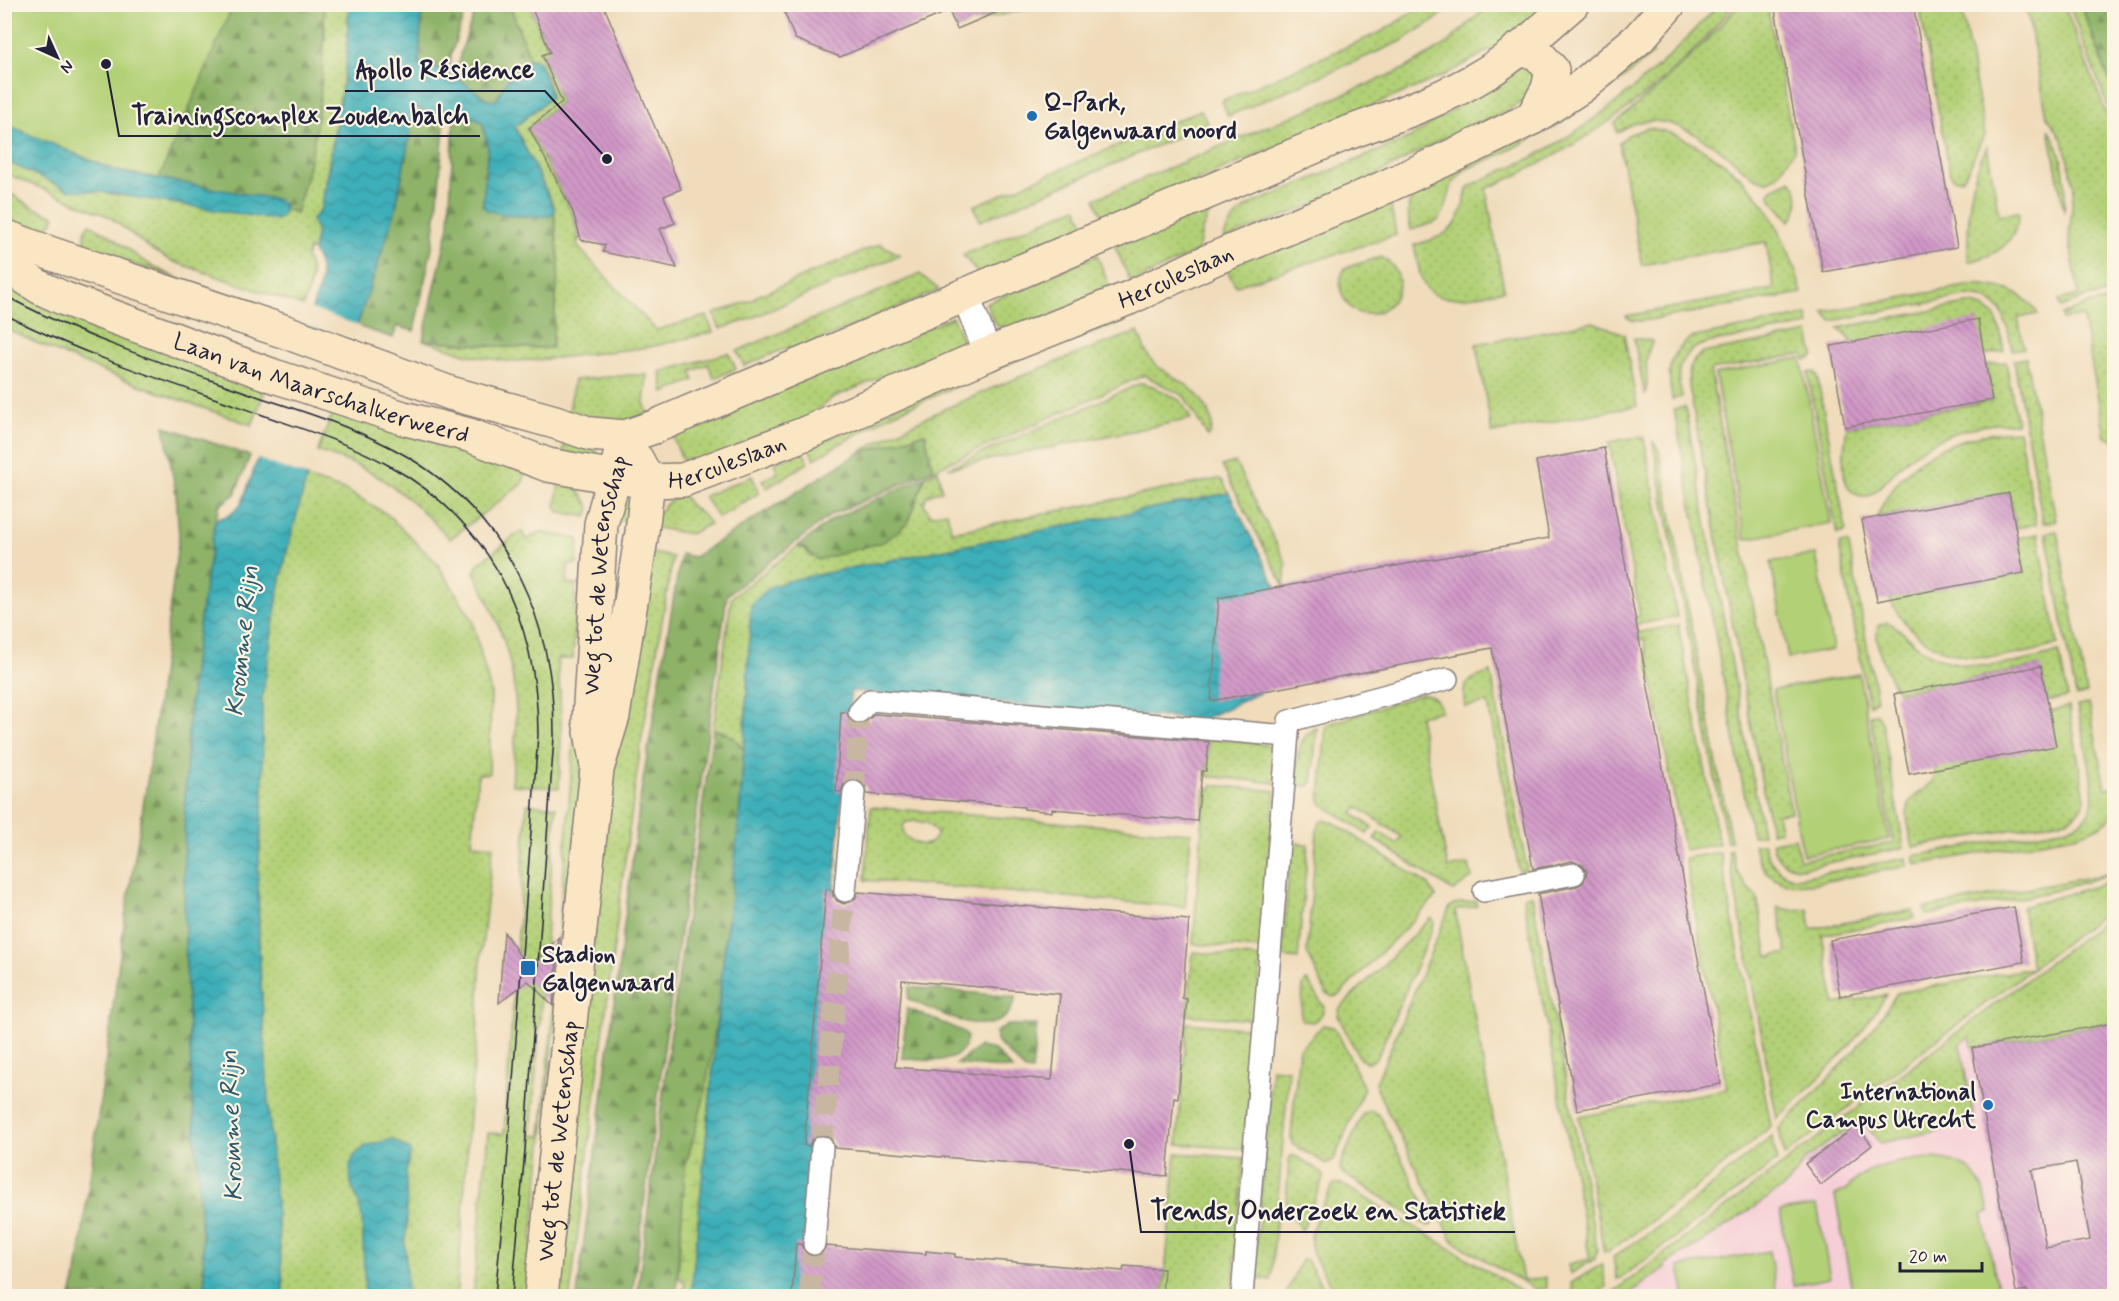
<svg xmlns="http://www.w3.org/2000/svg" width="2119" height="1301" font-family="Mynerve,sans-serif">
  <defs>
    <pattern id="grass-dots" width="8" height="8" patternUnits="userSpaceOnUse" patternTransform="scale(1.5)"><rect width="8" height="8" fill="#b2d076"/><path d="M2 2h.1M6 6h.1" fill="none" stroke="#99b267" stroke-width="1.8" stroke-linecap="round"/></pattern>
    <pattern id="forest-firs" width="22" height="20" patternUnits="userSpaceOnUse" patternTransform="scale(1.5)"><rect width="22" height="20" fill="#8db267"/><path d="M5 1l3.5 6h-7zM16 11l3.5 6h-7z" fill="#739056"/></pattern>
    <pattern id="wetland-marsh" width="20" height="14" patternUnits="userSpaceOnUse" patternTransform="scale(1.5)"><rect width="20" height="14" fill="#b2d076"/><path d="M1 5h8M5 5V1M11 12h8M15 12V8" fill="none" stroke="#99b267"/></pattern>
    <pattern id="water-waves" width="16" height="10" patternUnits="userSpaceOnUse" patternTransform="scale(1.5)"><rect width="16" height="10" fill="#3eafb8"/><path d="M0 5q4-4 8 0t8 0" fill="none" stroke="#348e97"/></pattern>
    <pattern id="building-back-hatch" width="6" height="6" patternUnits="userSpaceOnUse" patternTransform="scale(1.5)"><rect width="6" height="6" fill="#d299c8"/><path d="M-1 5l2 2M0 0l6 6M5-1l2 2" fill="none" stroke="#aa7ca4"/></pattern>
  </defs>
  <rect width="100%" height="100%" fill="#fcf5e5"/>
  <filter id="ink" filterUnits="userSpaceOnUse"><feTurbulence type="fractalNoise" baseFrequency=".0167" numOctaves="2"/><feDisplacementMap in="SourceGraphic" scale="12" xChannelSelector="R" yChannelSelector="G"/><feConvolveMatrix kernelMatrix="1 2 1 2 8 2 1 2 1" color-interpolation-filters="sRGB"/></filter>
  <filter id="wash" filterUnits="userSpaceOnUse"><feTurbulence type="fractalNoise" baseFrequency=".008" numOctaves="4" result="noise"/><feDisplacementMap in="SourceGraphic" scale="24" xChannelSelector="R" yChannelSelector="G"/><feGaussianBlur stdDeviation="1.35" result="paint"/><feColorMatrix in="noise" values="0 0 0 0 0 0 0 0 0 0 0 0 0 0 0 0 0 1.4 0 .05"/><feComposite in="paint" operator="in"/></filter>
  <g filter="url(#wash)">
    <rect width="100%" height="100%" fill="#f0dcbb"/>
    <path fill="#f6cfd6" d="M2114,913V1296H1608Z"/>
    <path fill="url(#grass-dots)" stroke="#6a7958" stroke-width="1.5" fill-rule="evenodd" d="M1425,4L1451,5L1435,20L1400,42L1228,116L1222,101L1383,31Z
      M1767,4L1795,149C1788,159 1780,177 1769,181C1756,185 1737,162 1727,155C1696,132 1652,105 1617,133L1615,123C1661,86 1701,50 1738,5Z
      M324,5H349L346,63L321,209L312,220L317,232L313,251L309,249L306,258C316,275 309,289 303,306L172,261L152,250L110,217L5,173V161L69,190L102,192L277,219L283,214L284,209L296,213L325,40Z
      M510,5H529L550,52L542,55L547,67L565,89L557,92L561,102L528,129L572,212L580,240L577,239L578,247L656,330L707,316L713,332L650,347L538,360L506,361L469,355L423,340L506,347L551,348L559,262L554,206L515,127L548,100L551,96C550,84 544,65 533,59L530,60Z
      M1489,5H1553L1499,45L1445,75L1104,220L1095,199L1404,69L1445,45Z
      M1718,5H1733C1670,87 1581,149 1486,189L1504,290C1482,294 1434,310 1423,282C1418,271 1417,257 1414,245C1436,239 1455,234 1462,210C1464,202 1465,193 1469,187C1491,174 1517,166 1539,154C1609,115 1666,64 1718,5Z
      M1919,5H1961L1985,135C1976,146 1970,173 1962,179H1954L1950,174Z
      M2026,5H2064L2114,134V293L2086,297L2061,308L2059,300L2079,295L2069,238L2074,186L2063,140L2047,116Z
      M2069,5H2081L2114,93V122Z
      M1646,45L1653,53L1650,56L1618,83L1563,121L1506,152L1464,170L1452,184L1445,209L1440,219L1433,223L1411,230C1407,215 1407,203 1415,189Z
      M1521,64L1542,70L1534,96L1481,124L1444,138L1343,193L1223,240C1228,223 1237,213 1252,204L1411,137Z
      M1201,110L1208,124L980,221L974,206Z
      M1647,128C1670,130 1688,140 1707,152C1762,186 1785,232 1802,293L1649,320C1640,321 1632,323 1626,316L1774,289L1766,242L1642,265L1619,143L1628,135Z
      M2049,129C2064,153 2067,185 2064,212Z
      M1987,146L1999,215L2019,212C2017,243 1996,256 1968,262C1968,222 1967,183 1987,146Z
      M1791,180C1800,189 1800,213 1790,221L1772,200L1769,193L1772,189Z
      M5,190L32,207L55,216L52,223L39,234L5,227Z
      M1389,196L1396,235L1236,286L1225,267Z
      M1077,207L1086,228L978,274L963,255Z
      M1210,208L1211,211L1202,230L1198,251L1131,283L1115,246Z
      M89,224C113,234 129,253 151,265C183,284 224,293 259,306L86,248C84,239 83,231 89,224Z
      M880,244L900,255L747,320L720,329L714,314L755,299V297Z
      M1097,255L1111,291L1023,328L999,326L994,322L986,303Z
      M1381,257C1429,285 1368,340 1345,300C1338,289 1339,279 1345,268Z
      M920,274L939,290L792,352L789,347L744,366L737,351Z
      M4,276L266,388L252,425C168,396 84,367 5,328Z
      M1977,284C2004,287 2023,291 2038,314L2018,318L2024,348L2012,350C2006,319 2003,296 1966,296L1832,321L1823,312Z
      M2114,301V440L2105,437L2083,316L2063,319L2062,315L2092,303Z
      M1967,304C1999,305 1999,325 2004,351L1984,355L1853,343L1838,328Z
      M1807,315L1809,325L1707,343C1688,348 1676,363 1679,383C1680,388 1682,392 1682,397L1672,399C1668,370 1666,359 1690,338Z
      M952,317L963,339L960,344L832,398L793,429L686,468L672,435Z
      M1122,318L1125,322L1050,346L989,372L985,365Z
      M1593,322L1624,334L1637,406L1492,433L1476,344Z
      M1138,332C1143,343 1146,357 1156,365C1176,381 1191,382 1206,407C1211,416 1213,422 1211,433L1208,437L1184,396L1144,375L933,470L925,433L857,454C900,428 946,408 993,388C1042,368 1088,348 1138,332Z
      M1809,333L1814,356L1810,359L1805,360L1803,354L1710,370L1791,812L1777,814L1780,831L1771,833L1689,386C1688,370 1690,361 1703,353Z
      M1634,338L1653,341C1640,363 1651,376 1645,396Z
      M729,353L736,369L714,378L708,364L691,372L694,380L664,393L660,372Z
      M2026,358L2056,521L2043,523L2014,360Z
      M2006,362L2017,423C1979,422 1935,435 1905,461C1893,472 1883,487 1869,496C1834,500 1844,448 1847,427L1992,401L1986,365Z
      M977,368L980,376L888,416L814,459L809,448Z
      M1815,372L1817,375L1846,530L1844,532L1837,534L1808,373Z
      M631,375H647L644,403L648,413L623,424L568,418L574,380Z
      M1141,383L1153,386L1181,401L1191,419L948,468Z
      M1685,407L1763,834L1752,836L1674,409Z
      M333,412L364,424L369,413L526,464L523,483L450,539C423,510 394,483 358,466C345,460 331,456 318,451Z
      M2019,431L2036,524L2016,528L2009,493L1877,517C1903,455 1955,434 2019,431Z
      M565,436L596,450L598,456V462H562Z
      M1637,437L1644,438L1677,617L1574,636L1618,620L1640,616L1609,442Z
      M1653,442L1658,448L1660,454L1731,841L1727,843Z
      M803,451L808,463L767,488L762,480L778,473L774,463Z
      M1235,462L1286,563L1284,586L1222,466Z
      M938,470L942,491C933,492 925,494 924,504L930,515L947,512L952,532L1218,479L1222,480L1229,493L796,579L751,605L744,750C735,738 729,731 713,730L731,600L733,596L797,547L804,548L812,557L909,521L925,477Z
      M752,476L759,493L718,518L704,496Z
      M306,478L347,491L387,514L437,563L472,619L491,693L489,774H478L472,844L493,846L481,957L477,1039L470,1101L462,1230L456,1296H284L271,1145L259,950L258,873L263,800L262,699L277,599L287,551Z
      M559,479C574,483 584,494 590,509L587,517L560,512L556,508Z
      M628,494L631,496L633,523L611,519L618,497Z
      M683,494C690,511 701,509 710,524L690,534L652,527C657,510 668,501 683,494Z
      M521,531L527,540L539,532L579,539L577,564L568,565L567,584L576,585L573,659H557C562,703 562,744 559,788L512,785C513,760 517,736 516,711C515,660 497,616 474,572L478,564Z
      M2057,531L2087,693L2076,696L2046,533Z
      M2038,534L2058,644C1992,666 1924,667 1889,598L2024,573L2018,538Z
      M1847,543L1849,545L1877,700L1869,705L1839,544Z
      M646,552L673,557L642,737L624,867L570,1296H553L606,825Z
      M1887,622C1901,627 1910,642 1923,650C1965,676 2015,665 2059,652L2068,697L2047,701L2040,666L1898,692C1888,674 1873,648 1878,626Z
      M1678,625L1719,844L1684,850L1644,639L1576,650L1575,644Z
      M1491,672L1527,870L1519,871L1488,703L1465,707C1460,681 1469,680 1491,672Z
      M578,683H585L581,779L526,1296H473L488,1133L504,1134L527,804L556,807L531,1135L541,1136L554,1002Z
      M1422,694C1434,695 1439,701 1441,711L1419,716L1448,868L1469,864L1472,878L1453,891L1374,839L1379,832L1397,844L1402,837L1358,807L1353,814L1372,827L1367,834L1322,804L1320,800L1326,725Z
      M2089,704L2105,788L2114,787C2115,795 2116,804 2114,811C2112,824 2089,831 2079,835L1916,865L1914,856L2067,828C2078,824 2087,819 2091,808C2098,790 2081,727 2077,706Z
      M2069,707L2085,799C2082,809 2077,815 2067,820L1913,847C1911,835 1904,816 1909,804C1916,790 1939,785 1935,769L2049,711Z
      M1877,714L1882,722L1904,848L1802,868C1785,867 1775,860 1772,842L1795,838L1800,860L1893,843L1870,715Z
      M1317,728L1312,782L1308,786L1296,785C1298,764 1294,737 1317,728Z
      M1209,738L1268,745L1276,757L1275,783L1206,776Z
      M1212,785L1275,791L1261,949L1193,944L1205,789L1211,790Z
      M871,807L1191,833L1185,907L865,880ZM917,821L927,823L937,833C931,851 915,845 904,835L903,826L906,822Z
      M1327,820L1333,822L1429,885L1436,897L1339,995L1333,997L1326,993L1307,952L1317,831L1320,822Z
      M1291,843L1308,844L1298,959L1282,957Z
      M1764,844C1768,862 1777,874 1796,878L1906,858L1908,866C1886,870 1865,874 1843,878C1803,886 1765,896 1754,845Z
      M1731,850L1738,874L1746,886L1757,897L1768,957L1787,953L1778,907L1790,910L1808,909L1811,929L1913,910L1914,918L1822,935L1835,1004L1886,995C1858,1044 1817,1080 1777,1119L1728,851Z
      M1720,852L1771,1126C1719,1170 1667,1212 1610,1250L1604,1252L1579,1117L1727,1089L1685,858Z
      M2114,870V872C2054,895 1989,904 1926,915L1924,908L2096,876Z
      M2114,881V906L1784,1156L1779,1128C1822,1086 1865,1045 1897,993L2032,968L2022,907Z
      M1532,895L1597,1248L1595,1259L1570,1274L1568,1264L1590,1259L1523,897Z
      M1476,901L1477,906L1455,910L1523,1281L1545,1277L1547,1287L1542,1290H1536L1453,1241L1376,1088V1083L1450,907L1455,904Z
      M2114,914V1022L1973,1048L1970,1037L1960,1044L1975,1123L1880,1143L1861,1119L1805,1160L1788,1184L1704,1241L1665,1264V1268L1626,1296H1608Z
      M1431,918L1434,920V924L1377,1058C1371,1063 1367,1063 1360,1059L1338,1016L1340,1008Z
      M1193,952L1261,958L1255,1020L1187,1015Z
      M1308,981L1324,1007L1322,1014L1314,1022L1304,1021L1301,1019L1303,986L1305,982Z
      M1187,1023L1255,1029L1245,1149L1177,1144Z
      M1323,1025L1333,1027L1337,1031L1364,1088L1334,1160L1326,1164L1294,1145L1291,1138L1299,1050Z
      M1272,1068L1289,1070L1271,1280L1254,1278Z
      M1370,1110L1379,1115L1433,1221L1430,1226L1425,1224L1341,1172L1340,1166L1362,1115Z
      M1772,1136L1777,1161L1621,1278L1617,1279L1613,1257L1673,1217Z
      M1176,1153L1244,1158L1232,1296H1163Z
      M1291,1156H1295L1320,1171L1324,1176L1303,1229L1301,1230L1286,1205L1289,1159Z
      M1335,1184H1342L1520,1290L1522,1296H1338C1330,1283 1313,1260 1311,1245C1308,1230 1325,1201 1332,1187Z
      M1304,1259L1307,1260L1328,1296H1285L1301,1260Z
      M1602,1264L1606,1287L1595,1296H1574L1571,1283Z"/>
    <path fill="url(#forest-firs)" stroke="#586a51" stroke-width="1.5" d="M233,5H324C325,75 318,146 296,213L284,209V205L159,178Z
      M422,5H467L451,55L449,77L419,64Z
      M477,5H510L530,60C506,72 508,82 495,102L488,100L457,80L460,55Z
      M2081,5H2104L2114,28V93Z
      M415,105L424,111L445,114L438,200L433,242L414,331L397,326L393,338L357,326L395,212Z
      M454,115L473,118L482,122L488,146L483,205C493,217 534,217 550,216L554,212L559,262L552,348L506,347L423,340L449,225Z
      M164,426L250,456L235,494L219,506L216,520C208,574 197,628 192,682C173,886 193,1092 206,1296H71L77,1273L125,918L148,776L179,536L176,493Z
      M925,433L933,470L831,515L727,595L664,1048L632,1296H577L641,792L681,554L694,557L857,454Z
      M925,477L909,521L896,533L883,542L818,560L804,548L797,547L833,519Z
      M713,730C729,731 735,738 744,750L735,875L726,933L718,1014L704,1098L685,1169L676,1296H637L670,1038Z
      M909,987L1016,997C1003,1050 939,1012 908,999Z
      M907,1008L962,1031L967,1037C963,1069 924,1060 902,1058Z
      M1008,1025H1037L1032,1071L1025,1070L1000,1045L997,1041L996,1032Z
      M979,1047L994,1050L1012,1069L956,1064Z"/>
    <path fill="url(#wetland-marsh)" stroke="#6a7958" stroke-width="1.5" d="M718,1014L691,1296H683L685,1282L678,1278L685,1169L704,1098Z"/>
    <path fill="#b2d076" stroke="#6a7958" stroke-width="1.5" d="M4,5H233L159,178L116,171L5,124Z
      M946,5H1042L972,22L957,29Z
      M1801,358L1831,523L1745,539L1715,374Z
      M1816,554L1833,650L1788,658L1771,562Z
      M1859,674L1889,839L1803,855L1773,690Z
      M1931,1158C1970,1160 1982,1175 1989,1212L1982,1214L2000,1296H1853L1835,1195C1848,1192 1854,1179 1865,1173C1885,1163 1909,1160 1931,1158Z
      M1817,1205L1830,1278L1793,1285L1780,1211Z
      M1769,1251L1777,1296H1685L1679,1267Z"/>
    <path fill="url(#water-waves)" stroke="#30687a" stroke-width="1.5" d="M349,5H422L419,63L433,67L463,82L488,100L496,101C506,81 512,67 533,59L540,63L551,97L515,127L555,210L550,216C530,217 507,216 487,210L483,205L488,146L482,122C463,109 433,119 415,106L395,212L357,326L328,400L287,551L277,599L262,699L263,800L258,873L259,950L271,1145L284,1296H206C193,1092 173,886 192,682C197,628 208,574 215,520L230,515L242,503L320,286C322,272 320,263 313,251L317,232L312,220L321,209L329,168L346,63Z
      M5,124L116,171L279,200L284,205L283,214L277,220L102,192L69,190L5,161Z
      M1229,493L1283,600L1276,685L1202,720L851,691L799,1296H691L726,933C742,824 746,715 751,605L771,586L796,579Z
      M392,1139L409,1149L410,1152L406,1172L407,1227L405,1240L407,1296H365L362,1217L359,1204L351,1184L350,1165L355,1155L366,1146Z"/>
    <path fill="#f0dcbb" d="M309,308L360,326L354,342L303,324Z
      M301,330L352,348L331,401L309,477L255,458Z"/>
    <g id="blocks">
      <path fill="url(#building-back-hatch)" fill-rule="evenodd" d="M530,4H603L681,189L664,196L675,223L660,229L677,268L603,252L605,245L581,240L573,212L529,128L562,102L542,55L550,52Z
        M781,4H1014V5L957,29L949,11L840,57L795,39Z
        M1774,4H1913L1957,247L1823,272Z
        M1978,319L1992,400L1845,427L1831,346Z
        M1604,448L1721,1084L1577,1110L1538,894L1577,886L1583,883L1587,872L1583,865L1572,861L1533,869L1492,648L1211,701L1219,598L1549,538L1536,461Z
        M2009,493L2024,573L1877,601L1862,520Z
        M2041,666L2056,746L1909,774L1894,694Z
        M841,712H847L850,721L857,724H863L875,714L1209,742L1206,771H1202L1197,821L1052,809V812L1024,809V807L867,794L866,787L862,782L855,779L844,784L841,792H836Z
        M826,889L832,890L833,896L837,901L844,904L855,899L858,892L1189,920L1182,998L1187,999L1178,1098L1174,1097L1167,1176L835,1148L830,1137L822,1134L812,1139L809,1146L804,1145ZM902,980L1060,994L1052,1080L895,1067Z
        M2014,907L2024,962L1840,996L1830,940Z
        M504,932L528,968L559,937L553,1006L528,981L499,1003Z
        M2108,1024L2115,1061V1294L2100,1296H2028L2027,1290L2016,1292L1972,1048ZM2076,1162L2090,1240L2046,1248L2032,1170Z
        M1857,1126L1872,1145L1821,1185L1805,1164Z
        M796,1244H801L806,1254L814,1257L820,1255L826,1246L926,1254V1251L955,1254V1257L1123,1271L1124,1266L1164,1269L1162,1296H792Z"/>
    </g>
  </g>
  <g filter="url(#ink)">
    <use href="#blocks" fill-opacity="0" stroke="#897f7b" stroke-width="1.5"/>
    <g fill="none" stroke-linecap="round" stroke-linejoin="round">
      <path stroke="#c7b7a1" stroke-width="21" stroke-dasharray="21 10" stroke-linecap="butt" d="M854,792L859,712
        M822,1147L845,891
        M810,1296L814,1244"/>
      <g stroke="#897f7b" stroke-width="24">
        <path id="pedestrian" d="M859,712L870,700L1288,736
          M845,891L854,792
          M1484,891L1574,874
          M814,1244L822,1147
          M1242,1296L1289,721L1447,679"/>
      </g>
      <g stroke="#897f7b" stroke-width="30">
        <path id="minor" d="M965,294L988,354"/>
      </g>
      <g stroke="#897f7b" stroke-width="36">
        <g id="secondary">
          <path d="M1517,50L1536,52L1552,70L1548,89L1532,118"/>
          <path d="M4,236L52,254L286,332L450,393L555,422L591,434L625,437L654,427L1342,135C1391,117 1441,101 1486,73C1517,54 1544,28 1572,4"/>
          <path id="s1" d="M4,264L41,288L65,299L271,375L403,418L469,435L548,465L614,477L648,481L683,480L804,434L988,354L1129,298L1213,259L1372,193L1487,140L1532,118L1582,86L1639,38L1669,4"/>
          <path id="s2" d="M596,761L589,720L601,524L620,456"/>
          <path id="s3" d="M541,1296L597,769L613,716L642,532L648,481L637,460"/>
        </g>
      </g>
      <use href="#pedestrian" stroke="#fff" stroke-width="21"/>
      <use href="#minor" stroke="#fff" stroke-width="27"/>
      <use href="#secondary" stroke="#fbe6c4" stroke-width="33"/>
      <path stroke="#22223b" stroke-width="1.5" d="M4,295C84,339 180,369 265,399C314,415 364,431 408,457C509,518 555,622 554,737L525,1150L512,1296
        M4,314C84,356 172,383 257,413C301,429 347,442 388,465C491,521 538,621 538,735L505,1191L495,1296"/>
    </g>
  </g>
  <g fill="#1f6fb2" stroke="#fcf5e5" stroke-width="2">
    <circle cx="1032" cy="116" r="6"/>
    <rect x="520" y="960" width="16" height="16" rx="3"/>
    <circle cx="1988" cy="1105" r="6"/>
  </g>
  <g text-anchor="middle" stroke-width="4.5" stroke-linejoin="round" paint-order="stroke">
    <g font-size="24" font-weight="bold" fill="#22223b" stroke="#fcf5e5" text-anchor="start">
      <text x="1044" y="110">Q-Park,<tspan x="1044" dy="28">Galgenwaard noord</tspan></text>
      <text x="542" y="962">Stadion<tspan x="542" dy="28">Galgenwaard</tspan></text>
      <text x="1976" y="1099" text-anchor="end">International<tspan x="1976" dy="28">Campus Utrecht</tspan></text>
    </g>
    <g font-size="24" fill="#22223b" stroke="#fcf5e5">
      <text dy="8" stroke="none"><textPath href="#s1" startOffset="1251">Herculeslaan</textPath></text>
      <text dy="8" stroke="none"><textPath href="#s1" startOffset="342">Laan van Maarschalkerweerd</textPath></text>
      <text dy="8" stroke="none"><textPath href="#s1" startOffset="765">Herculeslaan</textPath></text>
      <text dy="8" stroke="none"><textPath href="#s2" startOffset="188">Weg tot de Wetenschap</textPath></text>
      <text dy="8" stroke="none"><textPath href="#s3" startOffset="156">Weg tot de Wetenschap</textPath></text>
    </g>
    <g font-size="26" font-style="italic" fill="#2d5a6d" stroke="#fcf5e5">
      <text transform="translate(241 641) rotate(-84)" y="9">Kromme Rijn</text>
      <text transform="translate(230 1126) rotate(-92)" y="9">Kromme Rijn</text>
    </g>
  </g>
  <path fill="none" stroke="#22223b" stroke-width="2" d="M607 159L545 91H345M106 64L119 136H480M1129 1144L1141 1232H1515"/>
  <g fill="#22223b" stroke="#fcf5e5" stroke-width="2">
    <circle cx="607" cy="159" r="6"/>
    <circle cx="106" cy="64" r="6"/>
    <circle cx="1129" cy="1144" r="6"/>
  </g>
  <g font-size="26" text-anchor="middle" font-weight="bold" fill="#22223b" stroke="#fcf5e5" stroke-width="4.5" stroke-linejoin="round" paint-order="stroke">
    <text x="445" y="78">Apollo Résidence</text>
    <text x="300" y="124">Trainingscomplex Zoudenbalch</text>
    <text x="1328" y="1219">Trends, Onderzoek en Statistiek</text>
  </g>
  <rect width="2119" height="1301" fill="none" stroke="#fcf5e5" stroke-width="24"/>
  <g transform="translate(57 57) rotate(135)" stroke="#fcf5e5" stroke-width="4.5" paint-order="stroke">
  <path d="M0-4.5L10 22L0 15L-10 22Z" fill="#22223b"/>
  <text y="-9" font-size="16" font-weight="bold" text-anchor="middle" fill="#22223b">N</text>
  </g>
  <path d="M1900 1262v9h82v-9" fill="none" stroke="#22223b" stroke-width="3"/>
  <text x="1909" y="1262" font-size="18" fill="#22223b" stroke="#fcf5e5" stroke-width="4.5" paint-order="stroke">20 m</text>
</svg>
